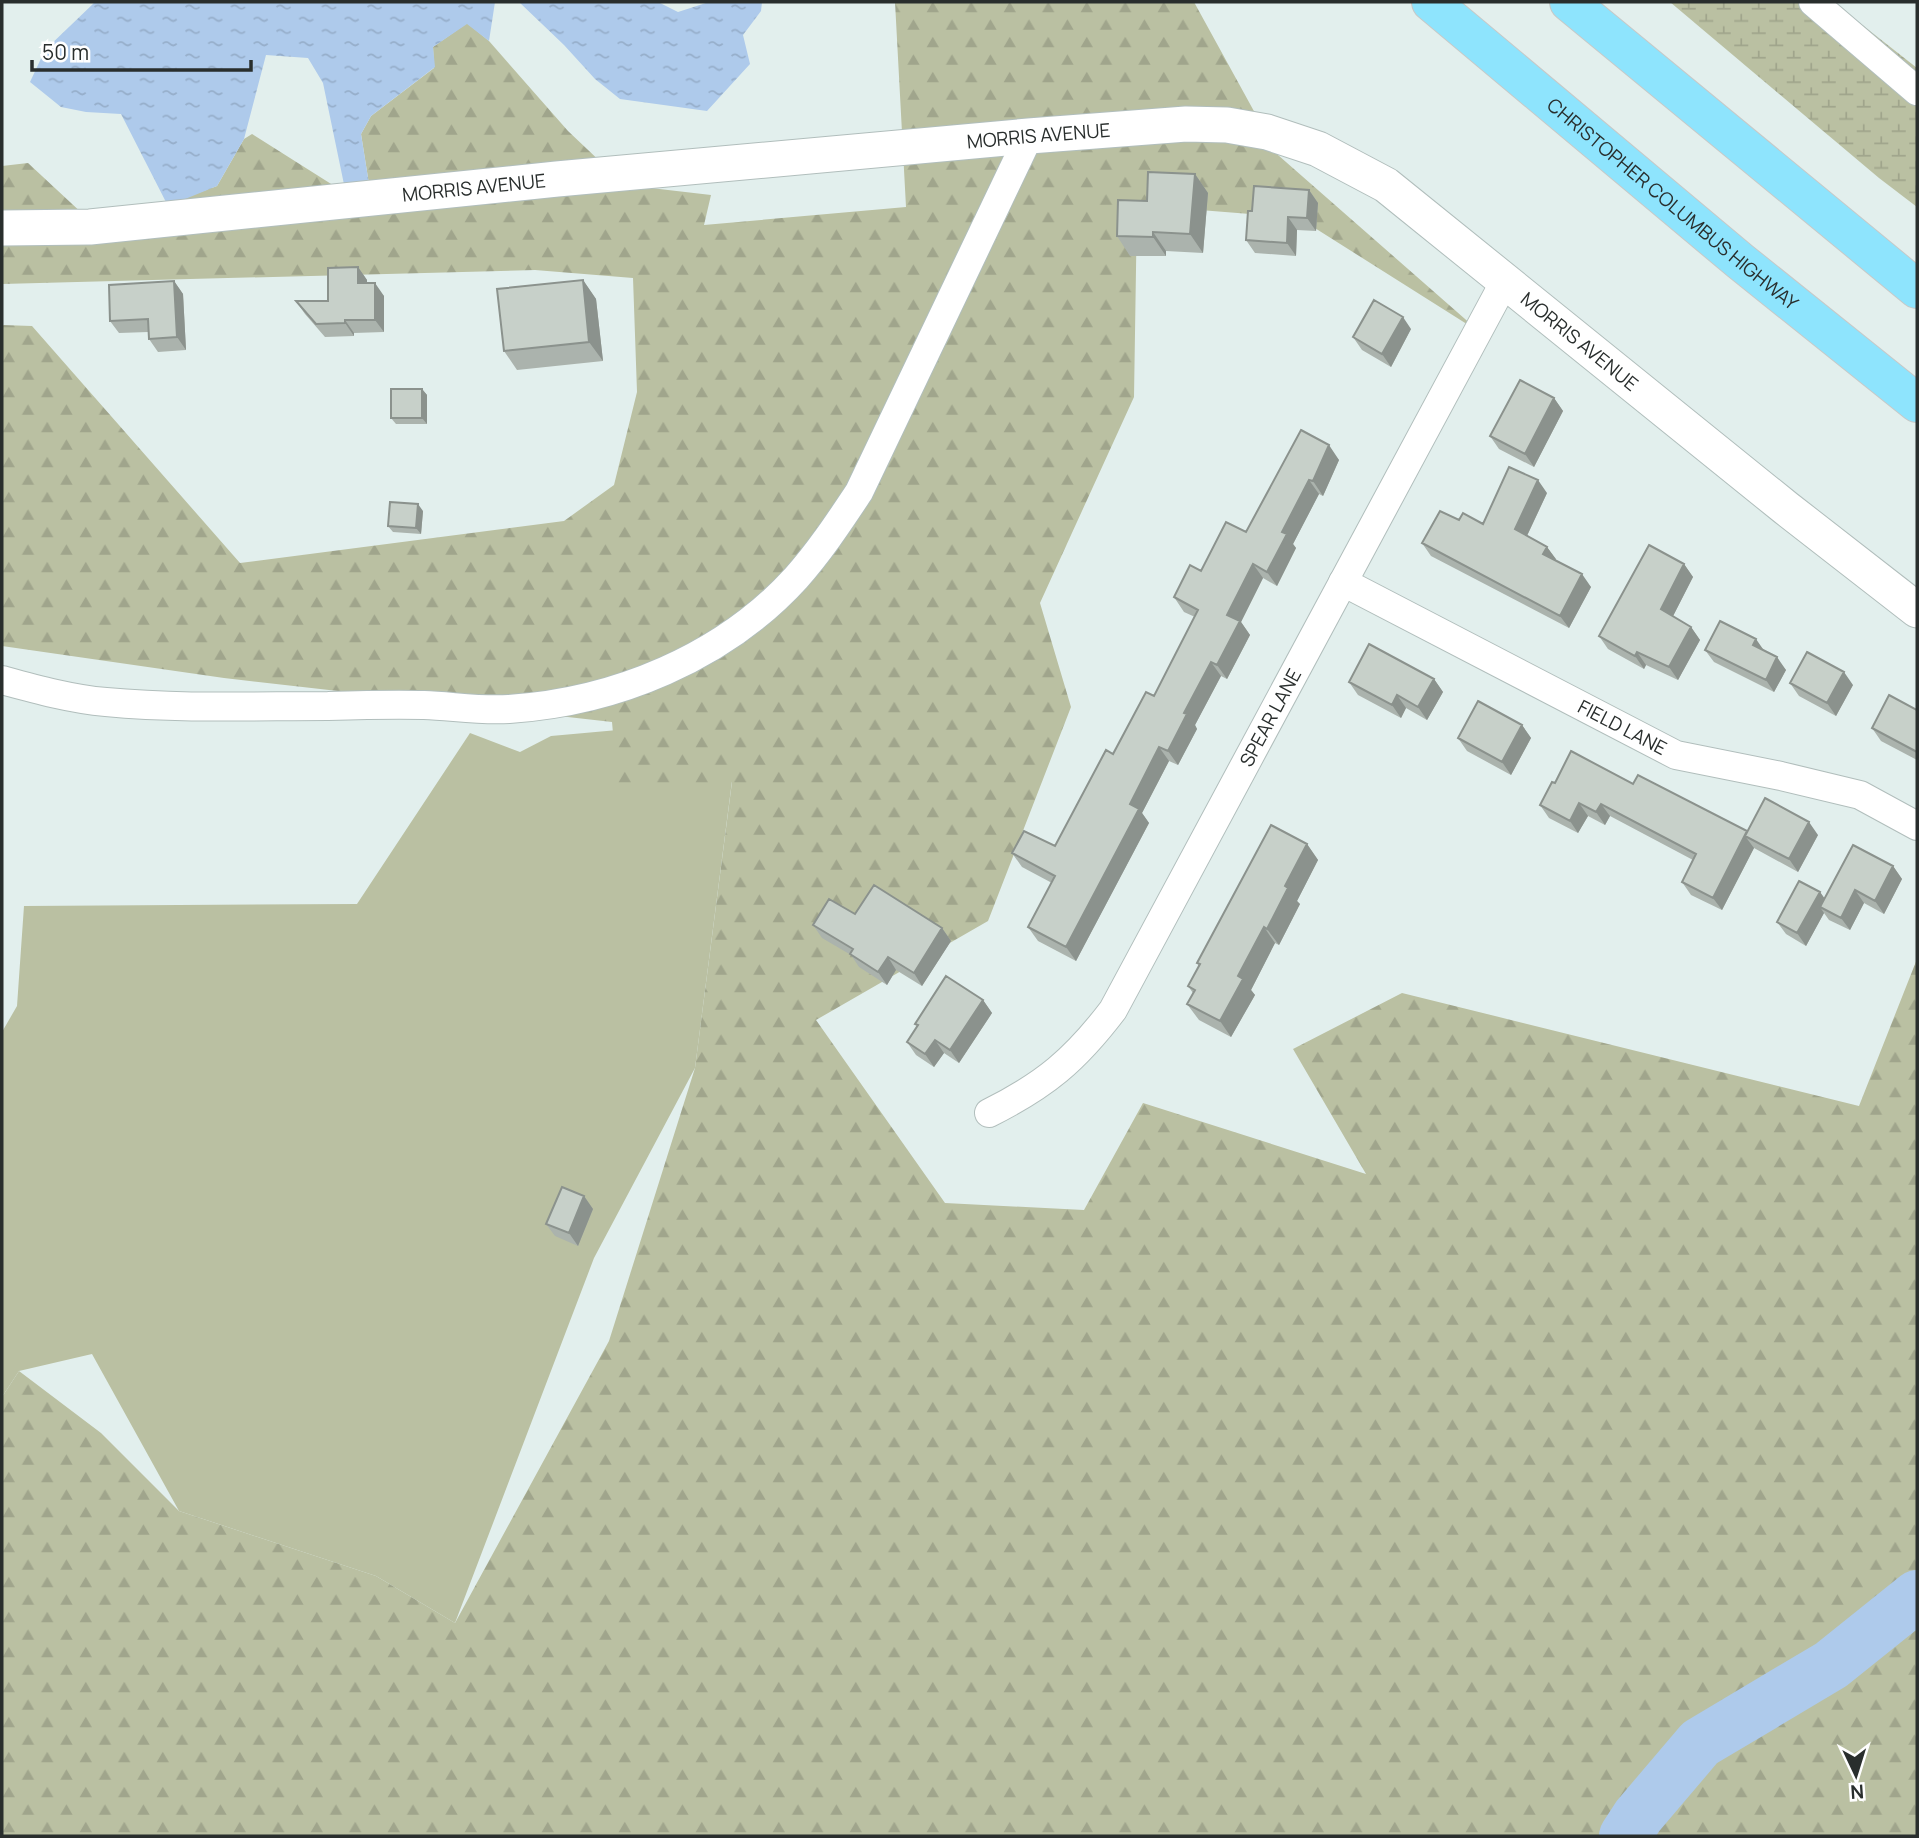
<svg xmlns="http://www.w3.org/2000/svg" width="1919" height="1838" font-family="Manrope,sans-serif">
  <defs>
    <pattern id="forest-firs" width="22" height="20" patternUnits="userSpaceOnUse" patternTransform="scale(1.75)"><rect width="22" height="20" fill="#bac0a2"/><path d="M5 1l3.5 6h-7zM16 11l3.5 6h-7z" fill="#a0a58c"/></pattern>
    <pattern id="wetland-marsh" width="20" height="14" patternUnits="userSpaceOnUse" patternTransform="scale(1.75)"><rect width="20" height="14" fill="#bac0a2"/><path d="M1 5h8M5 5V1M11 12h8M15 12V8" fill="none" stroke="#a0a58c"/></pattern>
    <pattern id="water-ripples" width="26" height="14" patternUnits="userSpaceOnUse" patternTransform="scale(1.75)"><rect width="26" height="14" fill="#aecaeb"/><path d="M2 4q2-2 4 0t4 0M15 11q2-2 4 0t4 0" fill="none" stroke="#96aeca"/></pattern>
  </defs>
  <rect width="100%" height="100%" fill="#e2efed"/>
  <path fill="#bac0a2" d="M629,729L732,781L695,1068L594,1258L455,1623L376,1576L179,1511L92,1354L19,1371L2,1397V1032L17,1006L24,906L357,904L470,733L520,752L551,736Z"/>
  <path fill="url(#forest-firs)" d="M895,2H1194L1278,155L1481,333L1299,218L1137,205L1134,397L1040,603L1071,707L988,921L816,1020L945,1203L1084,1210L1143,1103L1366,1174L1293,1049L1402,993L1859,1106L1917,959V1836H2V1397L19,1371L101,1433L179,1511L376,1576L455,1623L609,1341L695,1068L732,782L618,789L612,722L224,678L2,646V325L32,326L240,563L564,521L614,485L637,392L633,278L535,270L2,284V166L28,163L99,229L217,186L244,139L252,134L347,194L369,184L361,134L371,116L434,68L433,47L467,23L489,41L568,131L625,185L711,195L704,225L906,207Z"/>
  <path fill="url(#wetland-marsh)" d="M1670,2H1833L1917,68V207L1879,178Z"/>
  <path fill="url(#water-ripples)" d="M95,2H495L489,41L467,24L433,47L435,67L371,116L361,134L369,184L346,194L323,83L308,58L266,55L244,139L217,186L168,206L121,114L86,112L61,107L30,82L45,50Z
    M519,2H658L678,12L709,2H762L761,11L743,35L750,64L707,111L620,99L595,79L564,45Z"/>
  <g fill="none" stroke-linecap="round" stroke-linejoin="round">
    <path stroke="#aecaeb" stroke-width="52" d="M1625,1836L1638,1816L1700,1743L1831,1665L1917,1596"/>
    <g stroke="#b1bebc" stroke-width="30">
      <g id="minor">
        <path d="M1813,2L1917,91"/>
        <path id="s1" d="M1343,582L1676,755L1781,776L1860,795L1917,826"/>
        <path d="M2,680C35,689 71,699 106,702C180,709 254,706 328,706C360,705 392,704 424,705C452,706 480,711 509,709C615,702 723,658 796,578C820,551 839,522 859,492L1029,136"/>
        <path id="s2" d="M989,1113C1045,1085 1075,1060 1113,1010L1505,281"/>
      </g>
    </g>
    <g stroke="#b1bebc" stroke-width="37">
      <g id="tertiary">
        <path id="s3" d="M2,228L90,227L557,179L1029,136L1186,124L1227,125L1267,132L1318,149L1386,185L1786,508L1917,610"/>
      </g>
    </g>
    <g stroke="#c7c9c8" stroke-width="40">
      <g id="motorway">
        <path id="s4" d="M1431,2L1740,261L1917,403"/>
        <path d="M1569,2L1917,289"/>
      </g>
    </g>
    <use href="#minor" stroke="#fff" stroke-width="28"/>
    <use href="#tertiary" stroke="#fff" stroke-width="35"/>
    <use href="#motorway" stroke="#8ee4fd" stroke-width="38"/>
  </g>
  <path fill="#abb3ad" d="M1195,174L1208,193L1203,253L1166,251V256H1130L1117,236L1147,201Z
    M1309,190L1318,203L1316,231L1297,230L1296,256L1255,253L1246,240L1252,211Z
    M358,267L367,280V283L384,296V332L354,333V336L325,337L305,314L296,301H328Z
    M583,280L596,299L603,361L517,370L504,351Z
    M174,281L183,294L186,350L158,352L149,339L148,332L119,333L110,321Z
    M1411,329L1391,367L1362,350L1353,337Z
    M422,389L427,395V424H396L391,418Z
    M1554,398L1563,411L1534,467L1499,449L1490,436Z
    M1301,430L1339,460L1323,496L1319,494L1293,544L1296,548L1277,586L1263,578L1241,622L1250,635L1227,679L1221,676L1195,725L1197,729L1178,765L1169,761L1142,813L1149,823L1076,961L1038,941L1028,927L1052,883L1022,867L1012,853L1055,846L1113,754L1154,696L1195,617L1184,612L1174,597L1201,571L1246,532Z
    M1547,493L1527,536L1547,547L1556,560L1591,587L1569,628L1431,556L1422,543L1483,524Z
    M423,511L421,534L393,532L388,526Z
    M1684,564L1693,577L1673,616L1691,627L1700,640L1678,680L1646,665L1644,669L1608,649L1599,636Z
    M1705,650H1764L1786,670L1774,692L1714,662Z
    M1434,679L1443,692L1427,720L1406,708L1401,718L1358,695L1349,682Z
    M1790,683L1853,685L1836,716L1799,696Z
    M1917,710V760L1881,741L1872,728Z
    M1522,725L1531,738L1511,775L1467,751L1458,738Z
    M1555,783L1633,784L1747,831L1818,835L1798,872L1754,848L1722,910L1691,895L1682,882L1693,860L1610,816L1605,825L1588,816L1578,833L1549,818L1540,805Z
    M1307,844L1318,860L1297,901L1300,904L1279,945L1275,943L1251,990L1255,995L1231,1037L1199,1020L1187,1004L1193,993L1188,986L1199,966L1197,963Z
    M1893,866L1902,879L1884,914L1864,903L1850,930L1829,920L1824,913L1806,946L1786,934L1777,922L1820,892L1825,899Z
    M855,914L942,928L951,941L922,986L896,970L887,985L859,967L851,955L822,938L813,925Z
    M983,1000L992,1013L959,1063L944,1053L934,1067L916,1055L907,1042L917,1027L915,1024Z
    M584,1196L593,1209L578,1246L555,1236L546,1224Z"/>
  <path fill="#8b928d" d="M1195,174L1208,193L1203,253L1190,234Z
    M1309,190L1318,203L1316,231L1307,218Z
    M1288,217L1297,230L1296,256L1287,243Z
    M1153,232L1166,251V256L1153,237Z
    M358,267L367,280V296L358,283Z
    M583,280L596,299L603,361L589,342Z
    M174,281L183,294L186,350L177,337Z
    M375,283L384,296V332L375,320Z
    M1403,317L1411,329L1391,367L1382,354Z
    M345,320L354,333V336L345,323Z
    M422,389L427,395V424L422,418Z
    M1554,398L1563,411L1534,467L1525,454Z
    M1329,445L1339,460L1323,496L1313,481Z
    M1309,480L1319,494L1293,544L1296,548L1277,586L1267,572L1282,532Z
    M1538,480L1547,493L1524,542L1515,529Z
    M418,504L423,511L421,534L416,528Z
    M1547,547L1556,559L1552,566L1543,554Z
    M1253,564L1263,578L1241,622L1250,635L1227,679L1217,665L1227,615Z
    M1684,564L1693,577L1670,622L1661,609Z
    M1582,574L1591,587L1569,628L1560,616Z
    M1691,627L1700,640L1678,680L1669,667Z
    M1756,639L1765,652L1753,645Z
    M1637,652L1646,665L1644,669L1635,656Z
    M1777,657L1786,670L1774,692L1766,680Z
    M1211,662L1221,676L1195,725L1197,729L1178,765L1168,751L1184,713Z
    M1844,672L1853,685L1836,716L1827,703Z
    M1434,679L1443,692L1427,720L1418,707Z
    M1397,695L1406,708L1401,718L1392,705Z
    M1522,725L1531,738L1511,775L1502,762Z
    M1159,747L1169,761L1142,813L1149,823L1076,961L1066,947L1130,804Z
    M1579,803L1588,816L1578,833L1570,821Z
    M1601,804L1610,816L1605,825L1596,812Z
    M1809,822L1818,835L1798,872L1789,859Z
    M1745,836L1754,848L1722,910L1713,898Z
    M1307,844L1318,860L1297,901L1300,904L1279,945L1267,929L1285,886Z
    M1893,866L1902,879L1884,914L1875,901Z
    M1855,890L1864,903L1850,930L1841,918Z
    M1820,892L1829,905L1820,907L1824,913L1806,946L1797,933Z
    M1264,927L1275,943L1251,990L1255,995L1231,1037L1220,1021L1238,976Z
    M942,928L951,941L922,986L914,973Z
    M888,957L896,970L887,985L878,972Z
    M983,1000L992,1013L959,1063L950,1050Z
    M935,1040L944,1053L934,1067L925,1054Z
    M584,1196L593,1209L578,1246L569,1233Z"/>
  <path fill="#c7d0c9" stroke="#8b928d" stroke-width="2" d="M1148,172L1195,174L1190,234L1153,232V237L1117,236L1118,200L1147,201Z
    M1254,186L1309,190L1307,218L1288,217L1287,243L1246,240L1248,211H1252Z
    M358,267V283H375V320H345V323L316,324L296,301H328V268Z
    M583,280L589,342L504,351L497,289Z
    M174,281L177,337L149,339L148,319L110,321L109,285Z
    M1374,300L1403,317L1382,354L1353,337Z
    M1520,380L1554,398L1525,454L1490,436Z
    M391,389H422V418H391Z
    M1301,430L1329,445L1313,481L1309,480L1282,532L1287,534L1267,572L1253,564L1227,615L1240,621L1217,665L1211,662L1184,713L1187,714L1168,751L1159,747L1130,804L1139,809L1066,947L1028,927L1055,876L1012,853L1024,831L1055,846L1106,750L1113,754L1146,692L1154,696L1198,610L1174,597L1190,565L1201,571L1226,522L1246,532Z
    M1509,467L1538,480L1515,529L1547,547L1543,554L1582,574L1560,616L1422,543L1440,511L1459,520L1463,513L1483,524Z
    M390,502L418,504L416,528L388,526Z
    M1649,545L1684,564L1661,609L1691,627L1669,667L1637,652L1635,656L1599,636Z
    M1720,621L1756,639L1753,645L1777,657L1766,680L1705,650Z
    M1369,644L1434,679L1418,707L1397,695L1392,705L1349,682Z
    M1807,652L1844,672L1827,703L1790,683Z
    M1889,695L1917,710V752L1872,728Z
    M1478,701L1522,725L1502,762L1458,738Z
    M1571,751L1633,784L1638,775L1747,831L1713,898L1682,882L1696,854L1601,804L1596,812L1579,803L1570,821L1540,805L1552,782L1555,783Z
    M1765,798L1809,822L1789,859L1745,836Z
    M1271,825L1307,844L1285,886L1288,888L1267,929L1264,927L1238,976L1243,979L1220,1021L1187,1004L1195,990L1188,986L1200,964L1197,963Z
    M1853,845L1893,866L1875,901L1855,890L1841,918L1820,907Z
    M1799,881L1820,892L1797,933L1777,922Z
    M874,885L942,928L914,973L888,957L878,972L850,954L853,949L813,925L829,899L855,914Z
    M946,976L983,1000L950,1050L935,1040L925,1054L907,1042L918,1025L915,1024Z
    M562,1187L584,1196L569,1233L546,1224Z"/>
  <g text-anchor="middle" stroke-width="6" stroke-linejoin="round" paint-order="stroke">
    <g font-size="19" fill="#292e2d" stroke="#fff">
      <text dy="7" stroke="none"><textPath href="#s3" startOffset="1041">MORRIS AVENUE</textPath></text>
      <text dy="7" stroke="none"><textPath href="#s3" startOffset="474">MORRIS AVENUE</textPath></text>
      <text dy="7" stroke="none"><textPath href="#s4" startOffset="315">CHRISTOPHER COLUMBUS HIGHWAY</textPath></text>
      <text dy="7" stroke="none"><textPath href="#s3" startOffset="1650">MORRIS AVENUE</textPath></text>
      <text dy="7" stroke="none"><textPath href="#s2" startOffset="495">SPEAR LANE</textPath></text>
      <text dy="7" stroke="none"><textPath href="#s1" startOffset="315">FIELD LANE</textPath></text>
    </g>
  </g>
  <rect width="1919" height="1838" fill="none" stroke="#292e2d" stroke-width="7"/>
  <g transform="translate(1856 1775) rotate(176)" stroke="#ffffff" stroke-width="5" paint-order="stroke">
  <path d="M0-5L12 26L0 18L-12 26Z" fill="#292e2d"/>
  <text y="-10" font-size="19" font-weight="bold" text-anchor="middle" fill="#292e2d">N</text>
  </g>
  <path d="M32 60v10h219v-10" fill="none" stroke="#292e2d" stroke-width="3.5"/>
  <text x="42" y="60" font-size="21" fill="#292e2d" stroke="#ffffff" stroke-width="5" paint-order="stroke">50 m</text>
</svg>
